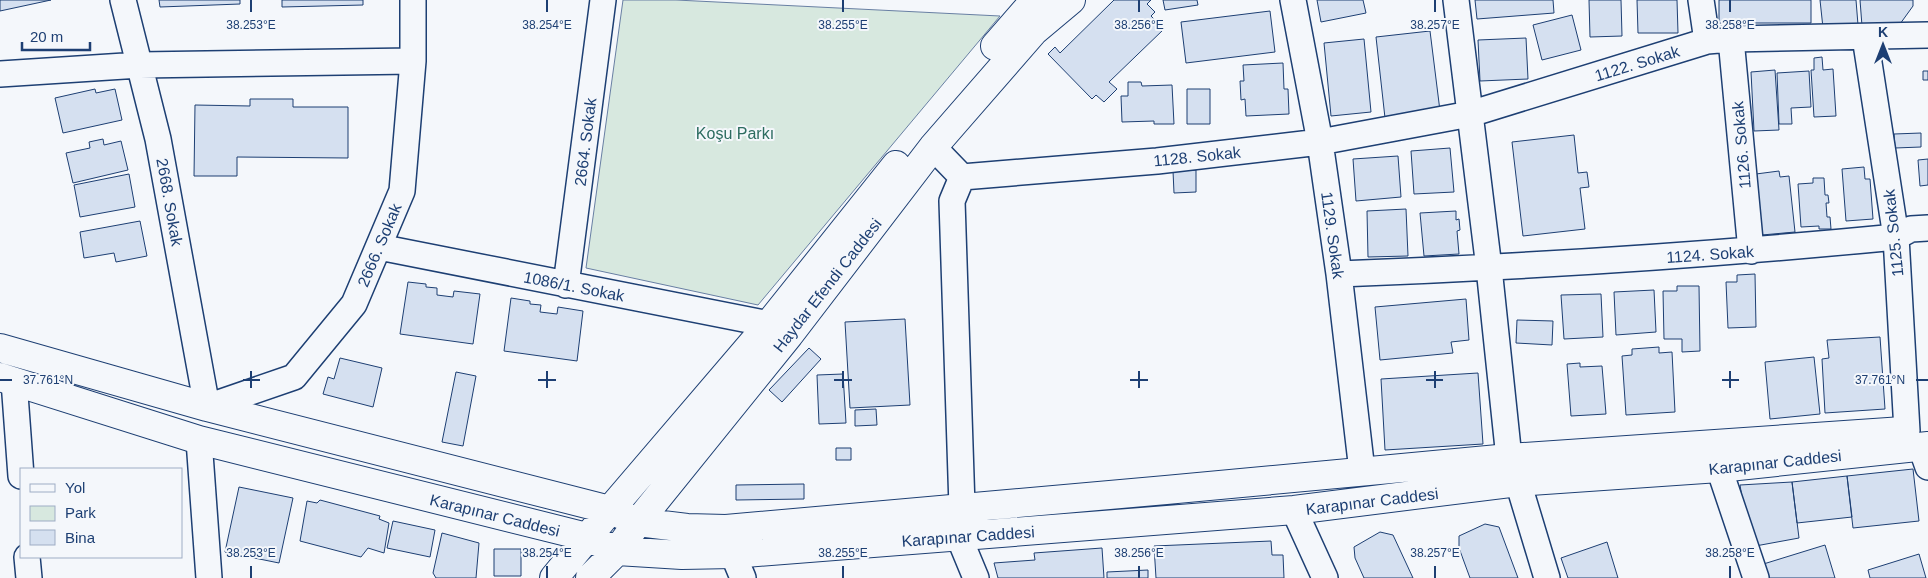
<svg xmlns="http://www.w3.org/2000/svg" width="1928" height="578" font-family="Helvetica,sans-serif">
  <rect width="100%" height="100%" fill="#f4f7fb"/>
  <path fill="#d7e8df" stroke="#687fa3" d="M623,0H676L1000,16L758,305L586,268Z"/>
  <path fill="#d5e0f0" stroke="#1d3f73" d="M0,0H51L0,11Z
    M159,0H240V4L160,7Z
    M282,0H363V5L282,7Z
    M1114,0H1151L1147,4L1155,12L1151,16L1164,29L1109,82L1117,89L1104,102L1096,95L1092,99L1048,54L1055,47L1060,53Z
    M1163,0H1197L1198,5L1165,10Z
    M1317,0H1363L1366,13L1321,22Z
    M1475,0H1553L1554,13L1477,19Z
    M1589,0H1621L1622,36L1590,37Z
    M1637,0H1677L1678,33H1638Z
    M1719,0H1811V23H1719Z
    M1820,0H1856L1858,25L1823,28Z
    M1860,0H1913V6L1900,24L1862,26Z
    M1270,11L1275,52L1186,63L1181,22Z
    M1572,15L1581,50L1542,60L1533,25Z
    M1430,31L1440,111L1385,118L1376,37Z
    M1526,38L1528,79L1480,81L1478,40Z
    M1364,39L1371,112L1331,116L1324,43Z
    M1822,57L1823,70L1833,69L1836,116L1814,117L1811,70H1814V58Z
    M1283,63L1284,89H1288L1289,114L1246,116L1245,99L1241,100L1240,81H1244L1243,65Z
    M1775,70L1779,130L1754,131L1751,72Z
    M1809,71L1811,107L1791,108L1792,124H1779L1777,73Z
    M1923,71H1928V80H1923Z
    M1128,82H1141L1142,86L1172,85L1174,124H1154V121L1122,122L1121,96H1128Z
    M95,89L96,93L115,89L122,120L63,133L55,98Z
    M1187,89H1210V124H1187Z
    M250,99H293V107H348V158L237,157V176H194L195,105L250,106Z
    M1921,133V147L1895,148L1894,134Z
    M1574,135L1578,173L1587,172L1589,187L1580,188L1585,229L1523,236L1512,142Z
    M103,139L104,145L121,141L128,170L73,183L66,153L90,148L89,142Z
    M1450,148L1454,192L1414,194L1411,151Z
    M1398,156L1401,197L1356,201L1353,159Z
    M1928,159V185L1920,186L1918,160Z
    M1864,167L1865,179H1870L1873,219L1846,221L1842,169Z
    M1196,170V192L1174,193L1173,171Z
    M1779,171L1780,177L1789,176L1795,232L1762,235L1756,174Z
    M129,174L135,207L80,217L74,185Z
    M1813,178H1824L1825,195H1828L1829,203H1826L1827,217H1830L1831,229H1819V226L1801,227L1798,184L1813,183Z
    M1406,209L1408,256L1368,257L1367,211Z
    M1456,211V220L1459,219L1460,230L1457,231L1459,254L1424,256L1420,213Z
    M140,221L147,256L116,262L114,253L84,258L80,232Z
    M1755,274L1756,327L1728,328L1726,282H1737V275Z
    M408,282L426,284V287L437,288V295L453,297L454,291L480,294L473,344L400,334Z
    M1677,286H1699L1700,351L1682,352V339H1664L1663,291H1677Z
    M1654,290L1656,332L1616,335L1614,292Z
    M1601,294L1603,337L1564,339L1561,295Z
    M511,298L530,301V304L541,305L540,312L557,314L558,307L583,311L577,361L504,351Z
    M1466,299L1469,340L1451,342L1453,353L1380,360L1375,307Z
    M905,319L910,405L850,408L845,322Z
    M1517,320L1553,321L1552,345L1516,343Z
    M1880,337L1885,409L1825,413L1822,359L1829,358L1827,340Z
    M1659,347V353L1672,352L1675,412L1626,415L1622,356L1632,355V349Z
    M809,348L821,359L782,402L769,390Z
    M1814,357L1820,414L1770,419L1765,362Z
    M340,358L382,368L373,407L323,394L328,377L334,379Z
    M1580,363V367L1602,366L1606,414L1571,416L1567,364Z
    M456,372L476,376L463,446L442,442Z
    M1478,373L1483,444L1385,450L1381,379Z
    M843,374L846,423L819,424L817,375Z
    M876,409L877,425L855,426V410Z
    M836,448H851V460H836Z
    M1913,469L1919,521L1853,528L1847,476Z
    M1847,476L1852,517L1797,523L1792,482Z
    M1792,482L1799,538L1750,547L1740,485Z
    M804,484V499L736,500V485Z
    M239,487L293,498L279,563L225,552Z
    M320,500L380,516L379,519L389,523L384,553L368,548L361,557L300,541L307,501L317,503Z
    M393,521L435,530L430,557L387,548Z
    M1485,524L1499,527L1518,578H1470L1459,548V536Z
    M1380,532L1393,535L1413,578H1364L1355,558L1354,547Z
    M442,533L479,543L476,578H436L433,573Z
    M1271,541L1272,555H1283L1284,578H1156L1154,546Z
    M1607,542L1618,578H1568L1561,558Z
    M1825,545L1835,578H1760L1757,566Z
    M1102,548L1104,578H998L994,563L1035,560L1034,553Z
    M494,549H521V576H494Z
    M1919,554L1926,578H1870L1868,570Z
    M1148,570V578H1107V572Z"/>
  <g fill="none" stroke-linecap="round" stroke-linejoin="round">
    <g stroke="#1d3f73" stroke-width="28">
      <path id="minor" d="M123,0L158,139L207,407L294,377L354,304L402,191L413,61V0
        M1293,0L1320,142L1339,274L1362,471
        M1456,0L1489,268L1509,458
        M1701,0L1707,41
        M1865,37L1896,237L1907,431
        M1731,39L1751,251
        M0,74L140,65L413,61
        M933,147L962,177L1157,161L1320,142L1470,114L1707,41L1731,39L1928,35
        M962,177L952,201L962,507
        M379,247L769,324
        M1339,274C1525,267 1710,255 1896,237L1911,229L1928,228
        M566,285L603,0
        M14,381L21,476
        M199,440L209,578
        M1921,447L1928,467
        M1719,468L1756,578
        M1518,482L1547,578
        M1294,510L1325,578
        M959,537L976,578
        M733,554L743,578
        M27,557L29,578"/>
    </g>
    <g stroke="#1d3f73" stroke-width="30">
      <path id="major" d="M995,46L1035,0
        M0,348L207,407L610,510L638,522L687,528L726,529L1166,490L1509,458L1903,431
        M0,377L199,440L587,537L617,551L682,555L733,554L1294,510L1518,482L1719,468L1928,446
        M554,578L610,510L769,324L896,165
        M590,578L617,551L638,522L789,335L933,147L1034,31L1071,0"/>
    </g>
    <use href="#minor" stroke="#f4f7fb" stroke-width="25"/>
    <use href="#major" stroke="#f4f7fb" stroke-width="28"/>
  </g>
  <path fill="none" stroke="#1d3f73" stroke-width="2" d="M251,0V12M547,0V12M843,0V12M1139,0V12M1435,0V12M1730,0V12M251,371V388M547,371V388M843,371V388M1139,371V388M1435,371V388M1730,371V388M0,380H12M243,380H260M538,380H556M834,380H852M1130,380H1148M1426,380H1443M1722,380H1739M1916,380H1928M251,566V578M547,566V578M843,566V578M1139,566V578M1435,566V578M1730,566V578"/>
  <g text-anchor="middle" stroke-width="4" stroke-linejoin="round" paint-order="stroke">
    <g font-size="16" fill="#1d3f73" stroke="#f4f7fb">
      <text transform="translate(1637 63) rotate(-17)" y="6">1122. Sokak</text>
      <text transform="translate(585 142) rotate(-83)" y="6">2664. Sokak</text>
      <text transform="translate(1741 145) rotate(-95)" y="6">1126. Sokak</text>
      <text transform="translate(1197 156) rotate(-6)" y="6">1128. Sokak</text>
      <text transform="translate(170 202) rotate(80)" y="6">2668. Sokak</text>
      <text transform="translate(1893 233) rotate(-96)" y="6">1125. Sokak</text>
      <text transform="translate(1333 235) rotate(82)" y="6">1129. Sokak</text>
      <text transform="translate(379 245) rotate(-67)" y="6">2666. Sokak</text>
      <text transform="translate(1710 254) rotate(-4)" y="6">1124. Sokak</text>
      <text transform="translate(827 285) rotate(-52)" y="6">Haydar Efendi Caddesi</text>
      <text transform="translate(574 286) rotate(11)" y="6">1086/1. Sokak</text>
      <text transform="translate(1775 462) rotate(-6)" y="6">Karapınar Caddesi</text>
      <text transform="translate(1372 501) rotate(-7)" y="6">Karapınar Caddesi</text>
      <text transform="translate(495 515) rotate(14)" y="6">Karapınar Caddesi</text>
      <text transform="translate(968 536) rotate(-4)" y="6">Karapınar Caddesi</text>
    </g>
    <g font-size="16" fill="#2c6c60" stroke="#f4f7fb">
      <text x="735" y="139">Koşu Parkı</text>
    </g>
  </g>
  <g font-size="12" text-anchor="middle" fill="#1d3f73" stroke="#f4f7fb" stroke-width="4" stroke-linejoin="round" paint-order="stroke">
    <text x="251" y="29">38.253°E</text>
    <text x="547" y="29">38.254°E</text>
    <text x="843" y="29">38.255°E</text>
    <text x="1139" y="29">38.256°E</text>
    <text x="1435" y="29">38.257°E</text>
    <text x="1730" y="29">38.258°E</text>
    <text x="48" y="384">37.761°N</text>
    <text x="1880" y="384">37.761°N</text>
    <text x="251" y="557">38.253°E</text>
    <text x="547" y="557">38.254°E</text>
    <text x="843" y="557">38.255°E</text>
    <text x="1139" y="557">38.256°E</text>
    <text x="1435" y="557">38.257°E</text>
    <text x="1730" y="557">38.258°E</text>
  </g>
  <rect x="20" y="468" width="162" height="90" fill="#f4f7fb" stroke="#9eadc5"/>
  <rect x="30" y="484" width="25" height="8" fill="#f4f7fb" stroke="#9eadc5"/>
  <text x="65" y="493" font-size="15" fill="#1d3f73">Yol</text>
  <rect x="30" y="506" width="25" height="15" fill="#d7e8df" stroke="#9eadc5"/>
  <text x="65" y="518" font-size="15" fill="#1d3f73">Park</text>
  <rect x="30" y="530" width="25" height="15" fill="#d5e0f0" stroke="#9eadc5"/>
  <text x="65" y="543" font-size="15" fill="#1d3f73">Bina</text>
  <g transform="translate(1883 45)" stroke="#f4f7fb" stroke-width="4" paint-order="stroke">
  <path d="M0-4L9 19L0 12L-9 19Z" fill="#1d3f73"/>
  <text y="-8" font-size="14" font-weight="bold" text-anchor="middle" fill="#1d3f73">K</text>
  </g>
  <path d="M22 42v8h68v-8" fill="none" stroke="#1d3f73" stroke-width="2.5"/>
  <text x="30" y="42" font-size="15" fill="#1d3f73" stroke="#f4f7fb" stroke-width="4" paint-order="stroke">20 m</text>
</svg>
